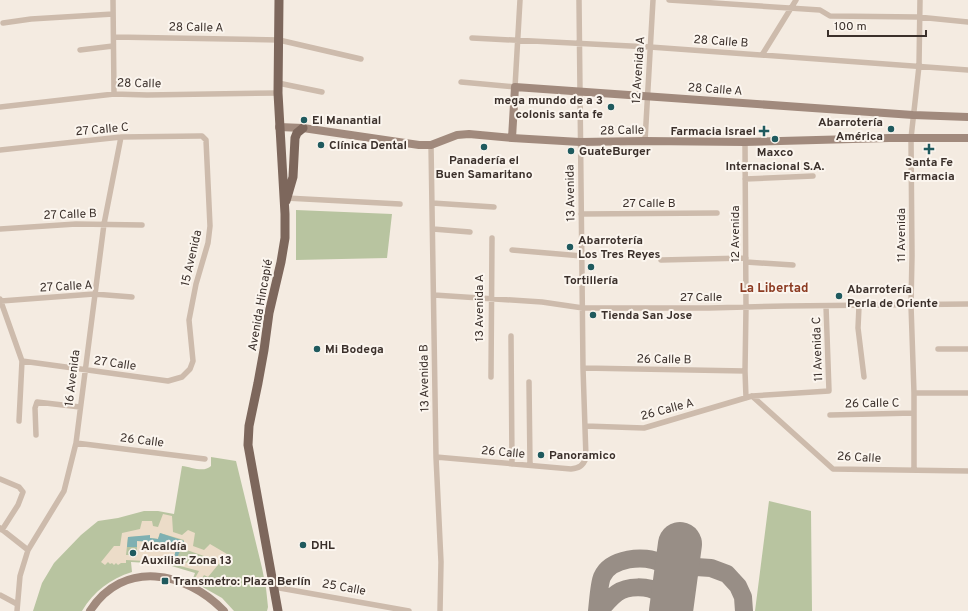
<svg xmlns="http://www.w3.org/2000/svg" width="968" height="611" font-family="Overpass,sans-serif">
  <rect width="100%" height="100%" fill="#f4ebe1"/>
  <path fill="#b8c4a0" d="M296,210L392,214L387,258L296,260Z
    M211,457L236,461L262,568L266,588L268,607L267,611H234L222,598L192,581L195,573L165,564L131,562L132,572C110,579 94,591 82,611H33L42,583L54,563L81,535L98,521L118,518L144,511H158L174,514L182,466C191,467 204,473 211,466Z
    M769,501L811,511L812,611H755Z"/>
  <path fill="#ecdcc8" fill-rule="evenodd" d="M163,514L172,516L173,532L182,535L188,530L195,533L193,546L204,550L210,544L227,554L208,577L204,575L199,583L194,580L199,571L165,562L126,560V563H121L118,565L116,563L114,565L112,563L110,564L108,562L105,565L101,562L114,546H120L122,533L140,529L142,521H152L153,526L158,527ZM160,533L184,540L181,548L204,556L198,566L174,559L177,546L165,543L137,541V555H126L128,537L150,536V538L158,539Z"/>
  <path fill="#7fb0b2" d="M160,533L184,541L177,558L174,557L177,546L159,542L137,541V547H127L128,537L150,535V538L158,539Z"/>
  <g fill="none" stroke-linecap="round" stroke-linejoin="round">
    <path stroke="#988e86" stroke-width="18" d="M597,611C598,603 599,584 602,577C610,558 645,554 661,563C668,567 671,572 676,578L685,570L696,567L711,568L727,574L738,586L743,597L744,611
      M599,611C605,605 610,598 617,593C627,586 648,585 659,593C665,597 668,605 671,611"/>
    <path stroke="#988e86" stroke-width="44" d="M671,611L680,544"/>
    <path stroke="#cdbbac" stroke-width="5.5" d="M113,0L114,94
      M669,0L820,10L830,16L918,17L968,22
      M3,23L31,19L113,14
      M114,37L279,40L361,59
      M472,38L650,47L968,70
      M80,50L113,46
      M762,55L796,0
      M461,82L515,87L520,0
      M278,83L322,92
      M0,107L114,94L147,95L278,93
      M645,141L653,0
      M745,142L746,308L745,371L746,398
      M431,145L436,457L441,562L440,611
      M0,150L121,137L200,136H202L206,140L210,226L208,243L196,284L189,320L193,361L190,369L182,377L168,381L22,361
      M745,179L813,176
      M286,198L400,204
      M432,203L494,207
      M581,214L717,213
      M0,229L76,224L142,225
      M433,229L470,232
      M512,250L582,256
      M661,260L746,258
      M746,262L793,265
      M434,295L542,302L583,308H709L786,306L968,304
      M0,299L22,361L19,421
      M1,301L94,294L132,297
      M859,306L858,328L864,377
      M511,336L512,464
      M938,349H968
      M583,368L745,371
      M491,377L492,238
      M529,382L530,465
      M914,393H968
      M752,396L833,469L968,471
      M830,415L914,413
      M585,426L644,428L752,396L829,391L826,306
      M36,435L35,408L37,402L80,407
      M76,443L205,459
      M436,457L571,469C579,468 583,466 586,458L583,368L579,0
      M914,470V393L911,305L912,256L911,138L919,66L920,0
      M0,479L19,487L23,492L18,505L2,530
      M0,528L28,550
      M274,587L409,611
      M0,595L17,604
      M17,611L20,576L28,550L64,491L76,443L104,224L121,137"/>
    <path stroke="#a18a7d" stroke-width="8" d="M279,127L303,128L419,145H431L457,135L469,134L512,138L580,142L645,141L745,142L889,138H968
      M512,138L515,87L913,115L968,117
      M90,611C123,559 186,571 224,611"/>
    <path stroke="#7d675c" stroke-width="9" d="M286,201L293,177L295,138L297,133L303,128
      M278,611L248,445L249,426L258,383L264,350L269,313L281,262L285,238V214L278,93L279,0"/>
  </g>
  <g fill="#1f5a5e" stroke="#fbf5ee" stroke-width="1.5">
    <circle cx="611" cy="107" r="4"/>
    <circle cx="304" cy="120" r="4"/>
    <circle cx="891" cy="129" r="4"/>
    <path d="M762 125h4v4h4v4h-4v4h-4v-4h-4v-4h4z"/>
    <circle cx="775" cy="139" r="4"/>
    <circle cx="321" cy="145" r="4"/>
    <circle cx="484" cy="147" r="4"/>
    <path d="M927 143h4v4h4v4h-4v4h-4v-4h-4v-4h4z"/>
    <circle cx="571" cy="151" r="4"/>
    <circle cx="570" cy="247" r="4"/>
    <circle cx="591" cy="267" r="4"/>
    <circle cx="839" cy="296" r="4"/>
    <circle cx="593" cy="315" r="4"/>
    <circle cx="317" cy="349" r="4"/>
    <circle cx="541" cy="455" r="4"/>
    <circle cx="303" cy="545" r="4"/>
    <circle cx="133" cy="553" r="4"/>
    <rect x="161" y="577" width="8" height="8" rx="2"/>
  </g>
  <g text-anchor="middle" stroke-width="4" stroke-linejoin="round" paint-order="stroke">
    <g font-size="12" fill="#3b302b" stroke="#fbf5ee">
      <text transform="translate(196 27) rotate(1)" y="4">28 Calle A</text>
      <text transform="translate(721 41) rotate(4)" y="4">28 Calle B</text>
      <text transform="translate(638 70) rotate(-86)" y="4">12 Avenida A</text>
      <text transform="translate(139 83) rotate(1)" y="4">28 Calle</text>
      <text transform="translate(715 89) rotate(4)" y="4">28 Calle A</text>
      <text transform="translate(102 129) rotate(-5)" y="4">27 Calle C</text>
      <text transform="translate(622 130) rotate(-1)" y="4">28 Calle</text>
      <text transform="translate(570 193) rotate(-91)" y="4">13 Avenida</text>
      <text x="649" y="207">27 Calle B</text>
      <text transform="translate(70 214) rotate(-2)" y="4">27 Calle B</text>
      <text transform="translate(735 234) rotate(-90)" y="4">12 Avenida</text>
      <text transform="translate(901 235) rotate(-90)" y="4">11 Avenida</text>
      <text transform="translate(191 258) rotate(-77)" y="4">15 Avenida</text>
      <text transform="translate(66 286) rotate(-3)" y="4">27 Calle A</text>
      <text x="701" y="301">27 Calle</text>
      <text transform="translate(260 305) rotate(-80)" y="4">Avenida Hincapié</text>
      <text transform="translate(479 308) rotate(-90)" y="4">13 Avenida A</text>
      <text transform="translate(817 349) rotate(-92)" y="4">11 Avenida C</text>
      <text transform="translate(664 359) rotate(1)" y="4">26 Calle B</text>
      <text transform="translate(115 363) rotate(8)" y="4">27 Calle</text>
      <text transform="translate(72 378) rotate(-83)" y="4">16 Avenida</text>
      <text transform="translate(424 378) rotate(-91)" y="4">13 Avenida B</text>
      <text transform="translate(872 403) rotate(-1)" y="4">26 Calle C</text>
      <text transform="translate(667 409) rotate(-15)" y="4">26 Calle A</text>
      <text transform="translate(142 440) rotate(7)" y="4">26 Calle</text>
      <text transform="translate(503 452) rotate(5)" y="4">26 Calle</text>
      <text transform="translate(859 457) rotate(3)" y="4">26 Calle</text>
      <text transform="translate(344 587) rotate(10)" y="4">25 Calle</text>
    </g>
    <g font-size="12" font-weight="bold" fill="#3b302b" stroke="#fbf5ee" text-anchor="start">
      <text x="603" y="104" text-anchor="end">mega mundo de a 3<tspan x="603" dy="14">colonis santa fe</tspan></text>
      <text x="312" y="124">El Manantial</text>
      <text x="883" y="126" text-anchor="end">Abarrotería<tspan x="883" dy="14">América</tspan></text>
      <text x="756" y="135" text-anchor="end">Farmacia Israel</text>
      <text x="329" y="149">Clínica Dental</text>
      <text x="579" y="155">GuateBurger</text>
      <text x="775" y="156" text-anchor="middle">Maxco<tspan x="775" dy="14">Internacional S.A.</tspan></text>
      <text x="484" y="164" text-anchor="middle">Panadería el<tspan x="484" dy="14">Buen Samaritano</tspan></text>
      <text x="929" y="166" text-anchor="middle">Santa Fe<tspan x="929" dy="14">Farmacia</tspan></text>
      <text x="578" y="244">Abarrotería<tspan x="578" dy="14">Los Tres Reyes</tspan></text>
      <text x="591" y="284" text-anchor="middle">Tortillería</text>
      <text x="847" y="293">Abarrotería<tspan x="847" dy="14">Perla de Oriente</tspan></text>
      <text x="601" y="319">Tienda San Jose</text>
      <text x="325" y="353">Mi Bodega</text>
      <text x="549" y="459">Panoramico</text>
      <text x="311" y="549">DHL</text>
      <text x="141" y="550">Alcaldía<tspan x="141" dy="14">Auxiliar Zona 13</tspan></text>
      <text x="173" y="585">Transmetro: Plaza Berlín</text>
    </g>
    <g font-size="13" font-weight="bold" fill="#8c3b22" stroke="#fbf5ee">
      <text x="774" y="292">La Libertad</text>
    </g>
  </g>
  <path d="M828 30v6h98v-6" fill="none" stroke="#3b302b" stroke-width="2"/>
  <text x="834" y="30" font-size="12" fill="#3b302b" stroke="#fbf5ee" stroke-width="3" paint-order="stroke">100 m</text>
</svg>
